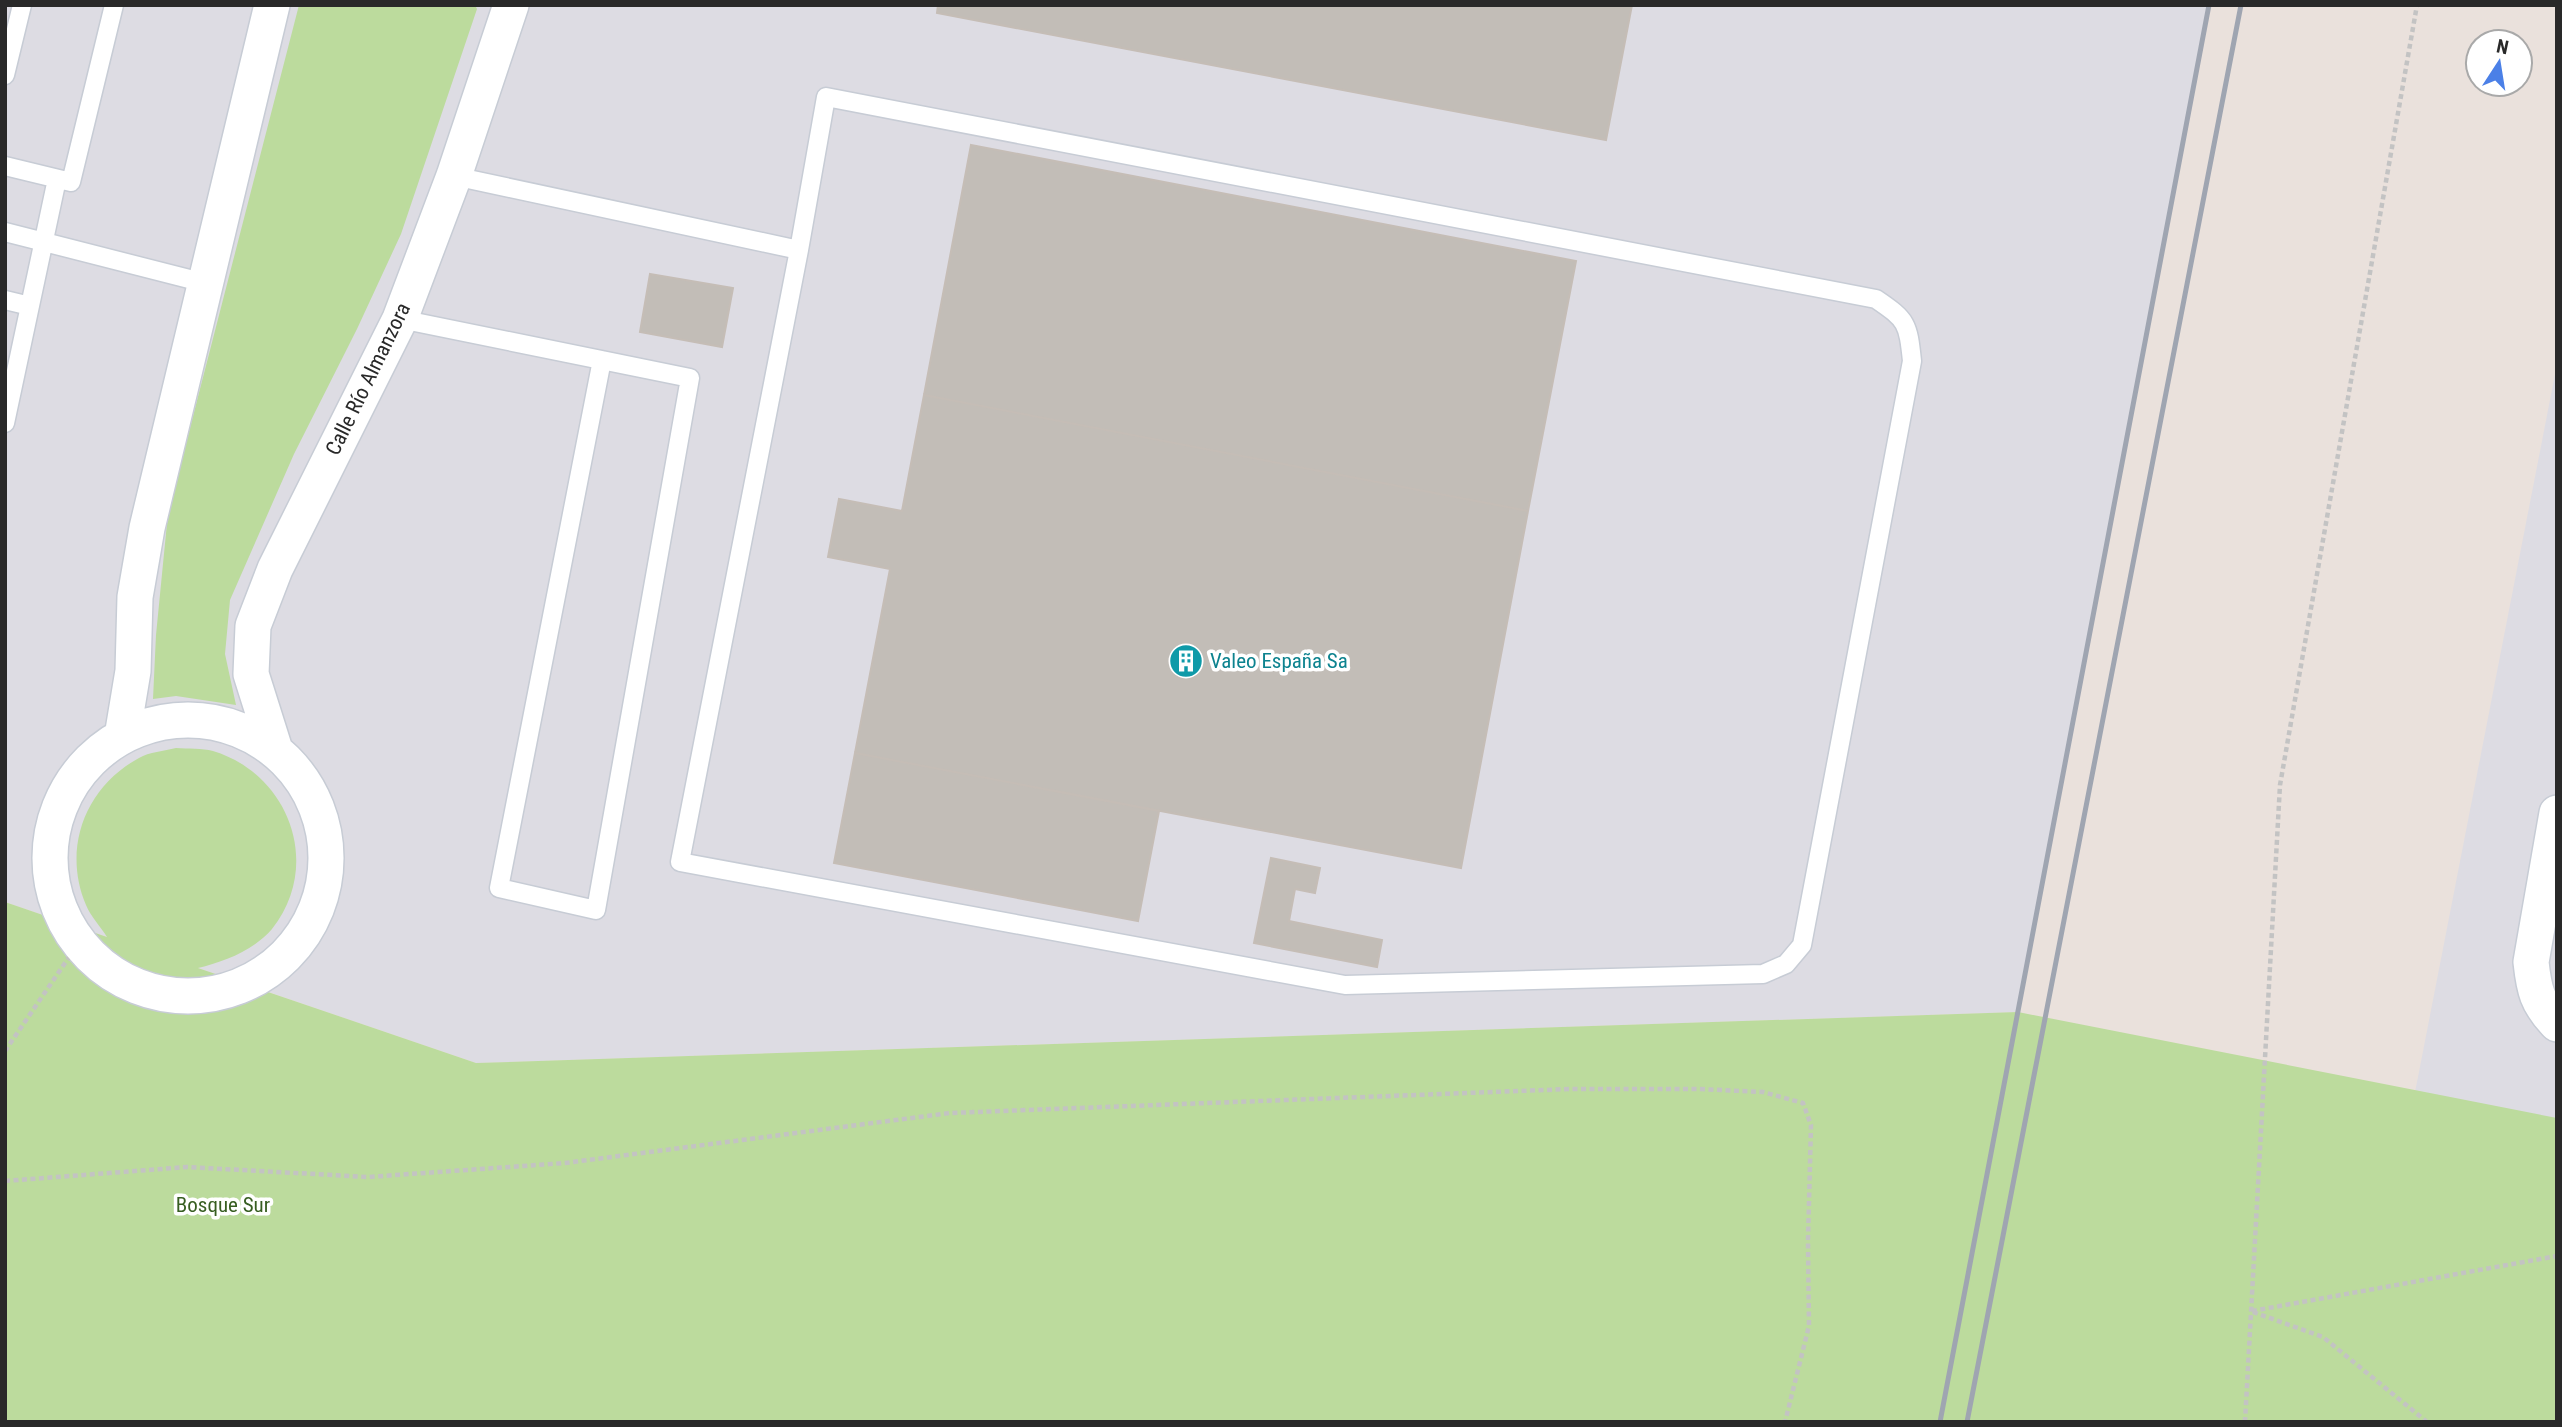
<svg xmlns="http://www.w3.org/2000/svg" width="2562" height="1427" font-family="'Roboto Condensed',sans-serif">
  <rect width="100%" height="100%" fill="#eae1dc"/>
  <path fill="#dddce3" d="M5,5H2211L2018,1012L476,1063L5,902Z
    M2557,364V1143L2410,1118Z"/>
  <path fill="#bcdb9d" d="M299,5H475L477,9L401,234L357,329L294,454L230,600L225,654L236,705L176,696L153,699L156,635L168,513Z
    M176,748C188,749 202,748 213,751C289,774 323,865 272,929C253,951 223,962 198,968L476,1063L2018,1012L2557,1118V1422H5V902L107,937C101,927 91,917 86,905C62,849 85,787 139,758C149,752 164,751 176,748Z"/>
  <path fill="#c2bdb7" stroke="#c5bdb6" stroke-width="2" d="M938,5H1632L1606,140L937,13Z
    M971,145L1576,261L1528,511L924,395Z
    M650,274L733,288L722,347L640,332Z
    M924,395L1528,511L1461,868L855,753L890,569L828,557L839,499L902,511Z
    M855,753L1159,811L1138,921L834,863Z
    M1271,858L1320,868L1315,893L1295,889L1289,921L1382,940L1377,967L1254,943Z"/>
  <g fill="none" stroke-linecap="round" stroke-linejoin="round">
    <g stroke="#c7ccd5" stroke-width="21">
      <path id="lane" d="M5,75L22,5
        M5,166L71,182L114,5
        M454,176L799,250L680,862L1345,985L1763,974L1786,964L1802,945L1912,361C1908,323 1907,320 1876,299L826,97L799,250
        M5,232L205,283
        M5,300L30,306
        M400,319L690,378L596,910L499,888L602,360
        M5,423L57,179"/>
    </g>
    <g stroke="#c7ccd5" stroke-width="38">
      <path id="street" d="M50 858a138 138 0 1 1 276 0a138 138 0 1 1-276 0Z
        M123,731L133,671L135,597L147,528L272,5
        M275,750L251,674L253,626L275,569L400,319L454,176L511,5
        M2557,813L2531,962C2534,990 2537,1003 2557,1024"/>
    </g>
    <path stroke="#c3c3c3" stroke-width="4.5" stroke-dasharray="5 3.5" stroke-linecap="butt" d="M5,1051L78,944
      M5,1181L187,1167L368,1177L565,1163L950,1113L1570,1089H1699L1763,1092L1803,1103L1811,1125L1808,1241L1809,1326L1785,1422
      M2252,1311L2557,1256
      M2253,1312L2323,1337L2427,1422
      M2245,1422L2280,785L2417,5"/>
    <use href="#lane" stroke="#fff" stroke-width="18"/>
    <use href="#street" stroke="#fff" stroke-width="35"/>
    <path stroke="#9fa5b1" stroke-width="5" d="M1940,1422L2209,5
      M1967,1422L2241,5"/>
  </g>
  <defs>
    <g id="building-disc" transform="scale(1.75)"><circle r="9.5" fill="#0f9aa8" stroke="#fff"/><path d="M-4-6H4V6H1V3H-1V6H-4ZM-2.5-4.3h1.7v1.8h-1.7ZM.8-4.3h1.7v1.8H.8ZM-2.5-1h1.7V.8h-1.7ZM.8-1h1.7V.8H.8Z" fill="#fff"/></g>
  </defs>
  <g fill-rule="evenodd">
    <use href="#building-disc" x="1186" y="661"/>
  </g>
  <g text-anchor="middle" stroke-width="7" stroke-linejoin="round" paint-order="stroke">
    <g font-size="21" fill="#292929" stroke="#fff">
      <text transform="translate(368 379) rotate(-64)" y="7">Calle Río Almanzora</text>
    </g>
    <g font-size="21" fill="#0d838f" stroke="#fff" text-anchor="start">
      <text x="1210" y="668">Valeo España Sa</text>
    </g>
    <g font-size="21" fill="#375e21" stroke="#fff">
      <text x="223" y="1212">Bosque Sur</text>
    </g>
  </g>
  <rect width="2562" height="1427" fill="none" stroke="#292929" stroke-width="14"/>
  <g transform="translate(2499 63) rotate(12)"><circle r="33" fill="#ffffff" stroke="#a9a9a9" stroke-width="2"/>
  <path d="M0-5L12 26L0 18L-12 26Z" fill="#4b80e7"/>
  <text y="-10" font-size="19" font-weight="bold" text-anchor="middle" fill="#292929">N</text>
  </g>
</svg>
